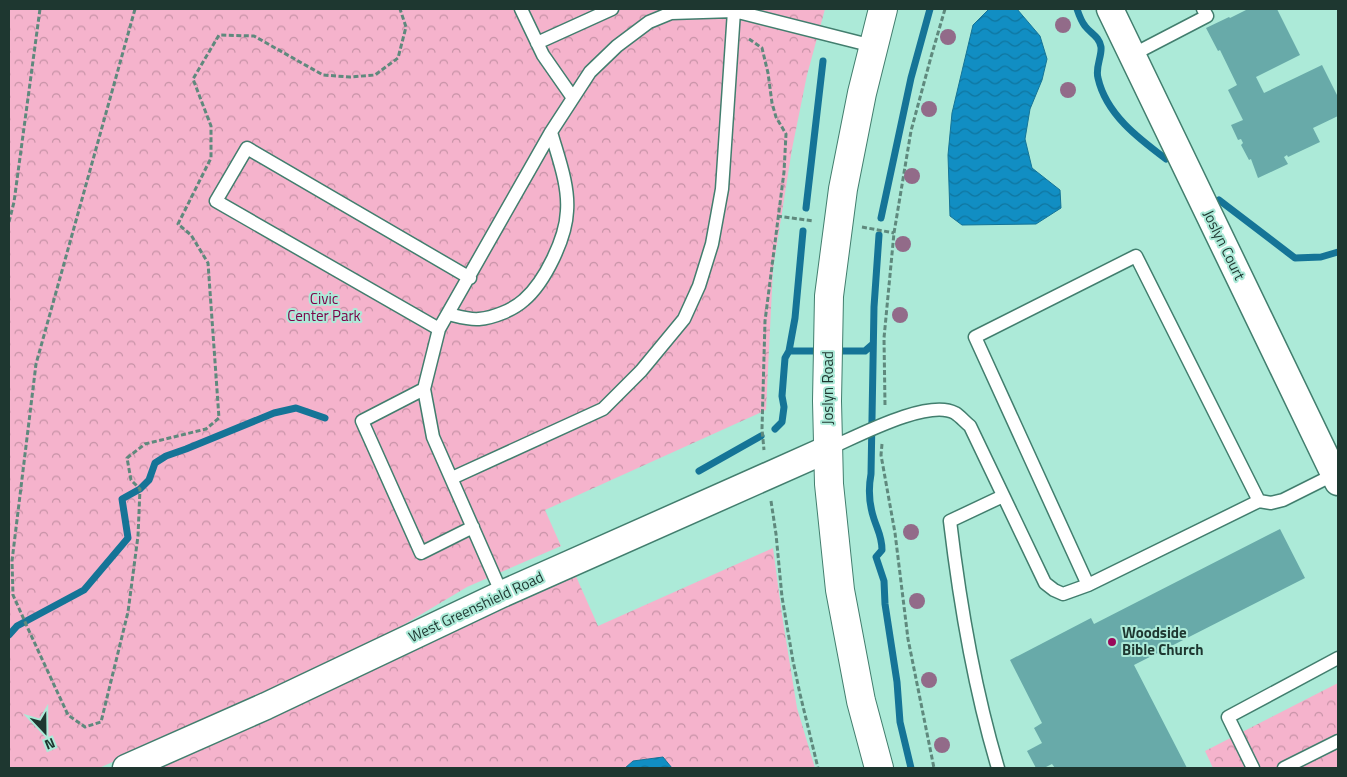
<svg xmlns="http://www.w3.org/2000/svg" width="1347" height="777" font-family="'Titillium Web',sans-serif">
  <defs>
    <pattern id="park-crowns" width="20" height="18" patternUnits="userSpaceOnUse" patternTransform="scale(1.25)"><rect width="20" height="18" fill="#f5b3cc"/><path d="M2 6a3 3 0 1 1 6 0M12 15a3 3 0 1 1 6 0" fill="none" stroke="#c692a6"/></pattern>
    <pattern id="water-waves" width="16" height="10" patternUnits="userSpaceOnUse" patternTransform="scale(1.25)"><rect width="16" height="10" fill="#118ec3"/><path d="M0 5q4-4 8 0t8 0" fill="none" stroke="#0f759f"/></pattern>
  </defs>
  <rect width="100%" height="100%" fill="#acead8"/>
  <path fill="url(#park-crowns)" d="M9,9H825L807,75L792,149L773,269L766,410L545,510L561,546L467,587L343,661L99,768H9Z
    M773,548L782,615L797,708L815,768H149L575,574L598,626Z
    M1338,683V768H1213L1205,751Z"/>
  <path fill="url(#water-waves)" stroke="#157497" d="M989,9H1017L1040,36L1047,59L1042,80L1030,109L1025,139L1032,168L1060,190L1061,208L1036,224L962,225L950,216L948,155L952,113L973,25Z
    M663,757L672,768H625L633,761Z"/>
  <g fill="none" stroke-linecap="round" stroke-linejoin="round">
    <path stroke="#157497" stroke-width="7" d="M1077,9C1079,15 1081,21 1085,26C1091,34 1099,36 1101,47C1102,57 1095,67 1098,78C1106,114 1138,138 1166,159
      M1219,200L1295,258L1321,257L1338,252
      M806,208L823,61
      M881,218L911,78L930,9
      M879,235L874,307L871,474C868,490 869,504 874,519C878,531 882,537 882,550L876,557L884,581L885,604L897,682L900,722L911,768
      M789,351H822
      M833,351H865L873,344
      M775,429L782,422L784,407L782,396L785,358L789,351L795,318L803,231
      M699,471L761,436
      M9,635L17,626L84,590L128,538L122,499L140,489L149,480L155,463L166,456L186,449L274,413L296,408L325,418"/>
  </g>
  <path fill="#68aaa9" d="M1248,9H1277L1300,55L1256,77L1264,93L1322,65L1338,97V116L1313,128L1320,142L1288,157L1287,155L1284,157L1288,164L1258,178L1251,159L1249,160L1241,145L1243,143L1241,139L1238,140L1231,125L1243,120L1228,90L1237,85L1220,50L1218,51L1206,28L1229,17L1230,18Z
    M1280,529L1305,578L1134,665L1187,768H1055L1052,764L1044,768H1036L1027,751L1042,743L1034,728L1042,723L1010,660L1091,618L1094,624Z"/>
  <g fill="none" stroke-linecap="round" stroke-linejoin="round">
    <g stroke="#427e6e" stroke-width="15">
      <path id="service" d="M521,9L543,55L573,98
        M537,43L612,9
        M1132,55L1207,16L1203,9
        M448,314C457,316 469,320 479,319C493,318 513,310 524,300C545,282 566,238 567,211C569,185 558,157 551,132
        M439,329L216,201L247,148L470,278
        M424,389L362,421L421,553L473,527
        M828,449C856,437 928,398 955,413C960,416 965,422 970,426L1045,583L1054,590L1063,594L1088,585L1259,501L1271,503L1283,500L1335,474
        M452,478L603,409L641,371L684,319L699,286L712,244L722,189L734,11
        M1088,585L975,337L1136,256L1259,501
        M502,594L433,437L424,389L439,329L551,132L590,72L617,46L649,22L671,13L734,11L873,46
        M998,768C974,688 960,605 950,521L1003,496
        M1253,768L1228,717L1338,658
        M1284,768L1338,741"/>
    </g>
    <g stroke="#427e6e" stroke-width="29">
      <path id="minor" d="M1110,9L1338,482
        M126,768L266,706L502,594L828,449"/>
    </g>
    <g stroke="#427e6e" stroke-width="30">
      <path id="tertiary" d="M879,768L861,701L840,590L829,484L827,401L829,296L843,189L862,93L883,9"/>
    </g>
    <path stroke="#5f897d" stroke-width="3" stroke-dasharray="5 2.5" stroke-linecap="butt" d="M135,9L36,364L12,561L13,595L30,633L68,715L85,727L101,722L128,612L138,536L140,489L131,480L127,458L145,444L206,429L219,418L208,263L191,235L178,224L211,158V126L193,79L219,35L254,36L323,75L350,77L375,75L398,58L406,27L400,9
      M749,39L762,48L768,73L772,103L776,117L786,134L784,172L765,321L762,429L764,450
      M777,216L814,221
      M9,222L14,202L40,9
      M862,227L894,233
      M885,405L884,338L894,233L911,131L931,57L945,9
      M882,444L881,455L895,533L908,639L934,768
      M771,501L776,534L782,597L793,661L800,694L818,768"/>
    <use href="#service" stroke="#fff" stroke-width="12"/>
    <use href="#minor" stroke="#fff" stroke-width="26"/>
    <use href="#tertiary" stroke="#fff" stroke-width="28"/>
  </g>
  <g fill="#926b89">
    <circle cx="1063" cy="25" r="8"/>
    <circle cx="948" cy="37" r="8"/>
    <circle cx="1068" cy="90" r="8"/>
    <circle cx="929" cy="109" r="8"/>
    <circle cx="912" cy="176" r="8"/>
    <circle cx="903" cy="244" r="8"/>
    <circle cx="900" cy="315" r="8"/>
    <circle cx="911" cy="532" r="8"/>
    <circle cx="917" cy="601" r="8"/>
    <circle cx="929" cy="680" r="8"/>
    <circle cx="942" cy="745" r="8"/>
  </g>
  <circle fill="#9a0a5b" stroke="#acead8" stroke-width="2" cx="1112" cy="642" r="5"/>
  <g text-anchor="middle" stroke-width="4" stroke-linejoin="round" paint-order="stroke">
    <g font-size="15" fill="#1e3730" stroke="#acead8">
      <text transform="translate(1224 245) rotate(64)" y="5">Joslyn Court</text>
      <text transform="translate(828 388) rotate(-90)" y="5">Joslyn Road</text>
      <text transform="translate(476 607) rotate(-25)" y="5">West Greenshield Road</text>
    </g>
    <g font-size="15" fill="#7c0348" stroke="#acead8">
      <text x="324" y="304">Civic<tspan x="324" dy="17">Center Park</tspan></text>
    </g>
    <g font-size="15" font-weight="bold" fill="#1e3730" stroke="#acead8" text-anchor="start">
      <text x="1122" y="638">Woodside<tspan x="1122" dy="17">Bible Church</tspan></text>
    </g>
  </g>
  <rect width="1347" height="777" fill="none" stroke="#1e3730" stroke-width="20"/>
  <g transform="translate(45 732) rotate(158)" stroke="#acead8" stroke-width="4" paint-order="stroke">
  <path d="M0-4L9 19L0 12L-9 19Z" fill="#1e3730"/>
  <text y="-8" font-size="14" font-weight="bold" text-anchor="middle" fill="#1e3730">N</text>
  </g>
</svg>
